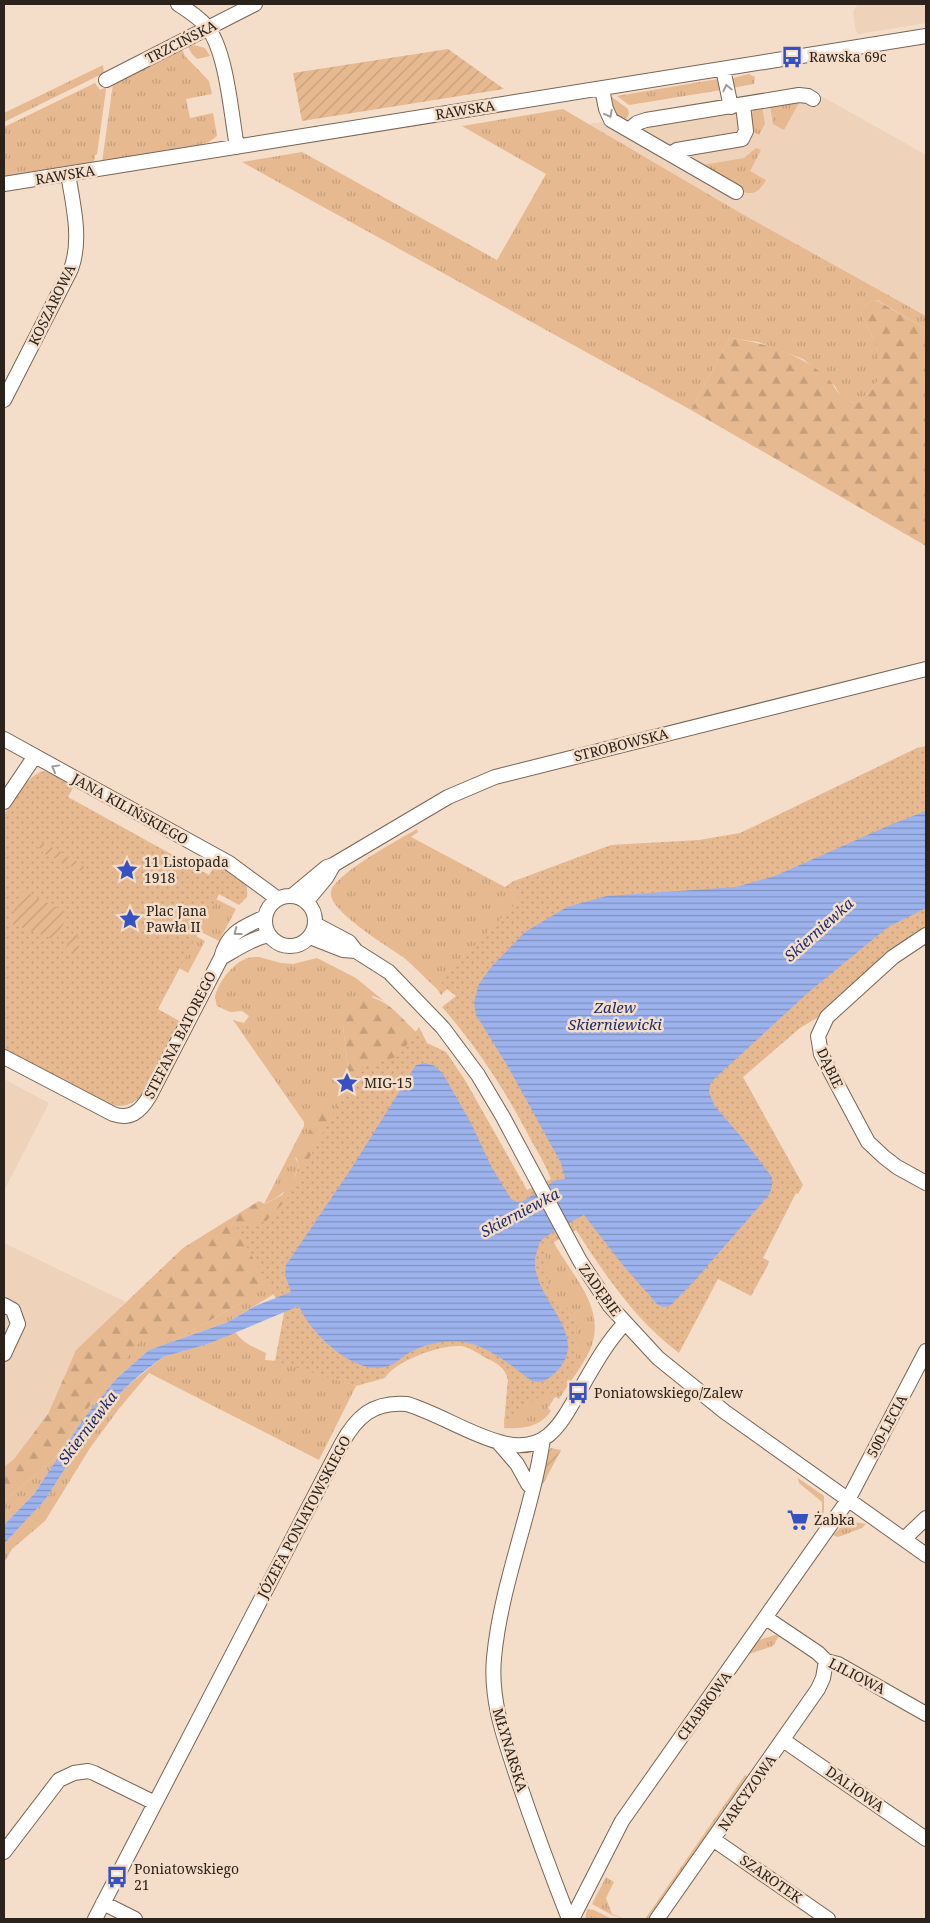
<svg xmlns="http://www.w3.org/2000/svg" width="930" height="1923" font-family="'Noto Serif',serif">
  <defs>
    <pattern id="grass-tufts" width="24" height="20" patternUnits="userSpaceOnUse" patternTransform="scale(1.25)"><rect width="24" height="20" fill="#e6b990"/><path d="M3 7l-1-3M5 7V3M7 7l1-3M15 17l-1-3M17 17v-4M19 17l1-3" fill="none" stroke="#c59f7c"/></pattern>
    <pattern id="forest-firs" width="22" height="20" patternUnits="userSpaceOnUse" patternTransform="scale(1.25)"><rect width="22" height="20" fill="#e6b990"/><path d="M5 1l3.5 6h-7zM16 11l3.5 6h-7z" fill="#c59f7c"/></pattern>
    <pattern id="park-dots" width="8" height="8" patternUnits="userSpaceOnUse" patternTransform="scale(1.25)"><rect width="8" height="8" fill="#e6b990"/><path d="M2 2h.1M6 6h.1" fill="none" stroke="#c59f7c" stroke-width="1.8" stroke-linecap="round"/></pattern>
    <pattern id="garden-furrows" width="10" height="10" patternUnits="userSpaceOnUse" patternTransform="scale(1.25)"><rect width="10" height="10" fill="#e6b990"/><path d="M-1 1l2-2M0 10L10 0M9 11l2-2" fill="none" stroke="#c59f7c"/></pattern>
    <pattern id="water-rules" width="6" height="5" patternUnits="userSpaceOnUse" patternTransform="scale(1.25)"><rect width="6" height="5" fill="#9db3ee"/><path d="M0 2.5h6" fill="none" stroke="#8091c0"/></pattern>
  </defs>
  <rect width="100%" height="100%" fill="#f4deca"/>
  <path fill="#eed2ba" d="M858,4H926V23L858,34L856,32L853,12Z
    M809,89L926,155V316L744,215L589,124Z
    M4,1079L49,1103L4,1191V1198Z
    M4,1243L126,1302L76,1350L48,1414L14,1459L4,1467Z"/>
  <path fill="url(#grass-tufts)" d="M194,45L205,48L210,56L197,59L192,54L188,47Z
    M182,49L185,56L209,81L212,94L186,99L190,118L213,113L217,136L209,142L202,144V146L102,162L113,84Z
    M103,65L104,73L4,122V113Z
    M749,74L755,77L754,84L732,88L731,81L733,78Z
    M718,79L722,90L629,105L617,96Z
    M95,83L100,90L106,87V90L97,154L95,155L94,164L4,178V127Z
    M612,97L628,109L629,114L627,118L621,119L613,114Z
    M801,99L784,130L773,124L770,104Z
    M762,105L765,124L759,135L752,131L750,119L754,109Z
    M563,109L744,215L926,316V329L877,300C867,302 863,306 861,315L873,338L878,352V380L872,390L857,403L848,402L841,397L835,386L803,359L758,342L730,338L691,410L242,162L302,152L497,260L546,174L462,126Z
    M756,148L761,150L750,171L766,180C762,186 759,192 752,193C740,195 708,172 697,166L744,158Z
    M417,829L418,832L411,837L505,887L514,881L518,883L525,914L441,995L437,989C426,979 415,967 403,957C389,947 327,910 331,892C334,874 400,839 417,829Z
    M216,899L236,909L219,941L199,931Z
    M196,936L205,941L188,973L179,968Z
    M259,957L281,963L293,964L317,958L356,978L384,1001L373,996L343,1026L353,1108L295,1158L299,1165C291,1188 285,1194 264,1204L304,1126V1122L233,1020L244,1023L249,1016L242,1011L230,1012L217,1006L215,998C217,984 231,966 243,960C248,957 254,957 259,957Z
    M550,1235C567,1272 609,1306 590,1350C582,1367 569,1383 559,1399L555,1397L548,1408L551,1411C540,1427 523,1429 504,1428L508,1380C505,1368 499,1364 488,1359C481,1355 472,1349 464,1346C448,1341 397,1361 387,1375L331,1346L535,1271Z
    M268,1284L274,1294L228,1322L149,1350L116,1379L82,1421L34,1494L4,1525V1501L54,1459L95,1398L144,1335C157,1329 161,1338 175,1340L232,1308Z
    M235,1332C243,1343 253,1347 266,1353L265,1360L278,1361L356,1386L319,1460L149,1373L118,1410L90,1448L45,1521L12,1549L4,1563V1544L45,1500L75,1453L125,1388L163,1357L208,1344Z
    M798,1478L824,1496V1512L819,1523L817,1522L822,1513V1502L799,1483Z
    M854,1522L866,1524L862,1528L841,1536L837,1537L833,1535L842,1526Z
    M775,1635L779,1636L773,1646L749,1654L759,1640Z
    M745,1775L750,1778L649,1919H645Z
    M606,1877L614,1882L606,1898L612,1914L625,1919L612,1915L592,1904Z
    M587,1909L594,1910L612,1919H585Z"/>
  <path fill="url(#forest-firs)" d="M876,300L926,329V546L691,410L730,338C765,343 795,352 823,374C837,384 837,402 857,403L872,390L878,379V352L873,338L861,315C863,306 867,302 876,300Z
    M359,995C388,998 396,1013 416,1032L271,1283L232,1308L175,1340C160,1341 159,1328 144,1336L95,1398L54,1459L4,1501V1467L14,1459L48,1414L76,1350L183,1248L259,1201L265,1204L282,1195L295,1176L299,1166L295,1154L321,1112L325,1111H350L353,1108L343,1026L355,997Z"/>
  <path fill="url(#park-dots)" d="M926,746V928L915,932L904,941L822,1015L800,1028L743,1077L803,1185L798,1194L796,1193L763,1258L769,1261L768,1265L751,1296L718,1279L679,1353C635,1320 606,1276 576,1230L545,1247L549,1294L571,1311L577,1320L576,1368L556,1391L547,1396L537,1398L504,1425L508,1380C507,1377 507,1373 504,1370C500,1363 468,1346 461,1346C440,1345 395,1359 385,1378L356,1386L275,1361L284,1313L236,1228L266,1221L288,1198L356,1070L399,1056L419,1027L427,1043L446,1052L465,1080L527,1190L551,1179C546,1166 539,1154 532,1142C507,1093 478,1048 442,1007L456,996L441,984L455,965L519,900L517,893L505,887L514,881L611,845L699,840L740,833L917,748Z
    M44,771L54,774L74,786L68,797L209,875L216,863C231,872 250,876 247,897L239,905L219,894L158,1009L181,1022L145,1092C135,1104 123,1109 109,1104L4,1049V814C14,800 28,774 44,771Z"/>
  <path fill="url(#garden-furrows)" d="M448,49L504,89L302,121L293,73Z
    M38,841C57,849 73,858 90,871L88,874L43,853V849L37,847Z
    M21,892H26L68,913L56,940L9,923Z
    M75,929L78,931L77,945L84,949L62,955Z
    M551,1448L561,1450L543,1484L542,1483C544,1471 544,1457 551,1448Z"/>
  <path fill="url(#water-rules)" d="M926,811V908L888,927L810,991L714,1079L710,1085L709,1092L714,1105L743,1139L772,1177V1186L769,1195L697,1278L670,1306L663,1307L657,1304L622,1264L584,1215C576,1219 546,1235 541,1241C539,1243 538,1248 537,1251C522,1295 597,1332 555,1373C547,1380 542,1384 532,1381C511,1366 489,1345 462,1342C444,1340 423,1344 407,1354C401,1358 397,1362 391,1365C360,1378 322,1343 306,1319C303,1315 301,1310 299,1306L208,1344L163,1357L142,1373L125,1388L109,1407L75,1453L45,1500L4,1544V1525L34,1494L82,1421L94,1406L116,1379L149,1350L228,1322L255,1306L291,1292L285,1275L286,1265L351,1169L416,1065L425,1063L435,1066L443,1074L471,1123L491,1166L511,1199L517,1202L523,1201L556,1180L565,1179L561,1163L507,1065L476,1015L474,1002L479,984L492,966L525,932L567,907L607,896L736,887L775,876L890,825Z"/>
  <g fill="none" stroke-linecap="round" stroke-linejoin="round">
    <g stroke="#786554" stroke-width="16">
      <path id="minor" d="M178,4C189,11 200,18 208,28C227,54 231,114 237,147
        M723,69L731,107
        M106,80L255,4
        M602,89L606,109L611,120L736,192
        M629,130L637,123L646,120L799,95L808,96L813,99
        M670,154L677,150L742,139L746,131L743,105
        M4,184L926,36
        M4,400L71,269C82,240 73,204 68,174
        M4,739L229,863L278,899
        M4,802L35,756
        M265 921a25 25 0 1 1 50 0a25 25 0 1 1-50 0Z
        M292,896L327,867L333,865L448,797L495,777L926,669
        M306,902L326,878L333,866
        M315,924L349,942L356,951L389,972L443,1028L478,1075L503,1117L580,1261L610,1306L658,1358L725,1412L926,1555
        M926,935L893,957L827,1017L818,1036L821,1054L868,1142L884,1157L897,1167L926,1183
        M310,937L343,950L356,951
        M221,958C237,949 251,939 269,935
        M4,1057L113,1114C130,1120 140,1112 149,1097L221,958C228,932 242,928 265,917
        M4,1305L13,1310L18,1324L4,1354
        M543,1439C532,1513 501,1583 494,1658C490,1701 505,1740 518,1780C534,1827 551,1873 569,1919
        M498,1442L517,1464L528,1484L533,1489
        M904,1539L926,1518
        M766,1618L818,1653L826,1661L838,1664L926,1714
        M783,1740L926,1839
        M714,1840L828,1919
        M4,1852L59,1780L74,1773L88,1771L94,1773L155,1803
        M103,1903L135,1919
        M95,1919L341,1445C356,1417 373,1401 407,1404C439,1414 467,1433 499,1442C549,1457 563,1419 584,1383C596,1362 608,1341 625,1323
        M572,1919L622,1821L848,1500L926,1351
        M657,1919L818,1689L823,1678L826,1661"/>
    </g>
    <use href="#minor" stroke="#fff" stroke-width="14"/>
  </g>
  <defs><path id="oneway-chevron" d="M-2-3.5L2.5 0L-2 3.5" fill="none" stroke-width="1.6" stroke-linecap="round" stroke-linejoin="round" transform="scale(1.25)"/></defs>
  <g stroke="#9f9c98">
    <use href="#oneway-chevron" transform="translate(727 88) rotate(-103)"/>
    <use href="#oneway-chevron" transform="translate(609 114) rotate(62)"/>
    <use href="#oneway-chevron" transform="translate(55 768) rotate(-151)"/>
    <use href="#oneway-chevron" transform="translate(237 932) rotate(143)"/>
  </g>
  <defs>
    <g id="bus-bare" transform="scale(1.725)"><path d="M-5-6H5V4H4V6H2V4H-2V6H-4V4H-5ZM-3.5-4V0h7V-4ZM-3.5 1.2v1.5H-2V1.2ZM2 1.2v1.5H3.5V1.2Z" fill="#3651c2" stroke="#f4deca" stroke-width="2.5" paint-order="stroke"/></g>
    <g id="sight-bare" transform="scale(1.725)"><path d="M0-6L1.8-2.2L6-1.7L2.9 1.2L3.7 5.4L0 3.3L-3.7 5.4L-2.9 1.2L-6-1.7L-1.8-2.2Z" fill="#3651c2" stroke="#f4deca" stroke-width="2.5" paint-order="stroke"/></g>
    <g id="supermarket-bare" transform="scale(1.725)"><path d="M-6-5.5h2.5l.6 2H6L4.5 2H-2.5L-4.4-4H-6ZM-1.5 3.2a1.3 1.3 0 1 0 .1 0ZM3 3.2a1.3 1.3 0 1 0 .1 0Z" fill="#3651c2" stroke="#f4deca" stroke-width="2.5" paint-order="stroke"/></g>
  </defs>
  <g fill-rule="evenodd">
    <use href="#bus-bare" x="792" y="57"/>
    <use href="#sight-bare" x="127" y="870"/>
    <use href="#sight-bare" x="130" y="919"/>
    <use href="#sight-bare" x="347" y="1083"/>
    <use href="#bus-bare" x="578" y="1393"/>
    <use href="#supermarket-bare" x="798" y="1520"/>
    <use href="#bus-bare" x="117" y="1877"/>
  </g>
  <g text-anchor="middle" stroke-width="5" stroke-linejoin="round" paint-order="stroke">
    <g font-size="14" fill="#2a221b" stroke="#f4deca">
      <text transform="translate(181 42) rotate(-27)" y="5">TRZCIŃSKA</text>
      <text transform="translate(465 110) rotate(-9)" y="5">RAWSKA</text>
      <text transform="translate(65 175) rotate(-9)" y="5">RAWSKA</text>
      <text transform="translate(52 305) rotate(-64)" y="5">KOSZAROWA</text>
      <text transform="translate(621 745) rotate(-14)" y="5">STROBOWSKA</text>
      <text transform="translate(130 809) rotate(29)" y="5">JANA KILIŃSKIEGO</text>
      <text transform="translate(180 1035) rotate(-63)" y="5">STEFANA BATOREGO</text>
      <text transform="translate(830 1068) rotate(65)" y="5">DĄBIE</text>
      <text transform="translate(600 1290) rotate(54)" y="5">ZADĘBIE</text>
      <text transform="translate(887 1426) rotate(-62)" y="5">500-LECIA</text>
      <text transform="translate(304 1517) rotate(-62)" y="5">JÓZEFA PONIATOWSKIEGO</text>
      <text transform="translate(857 1676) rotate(27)" y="5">LILIOWA</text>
      <text transform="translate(704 1706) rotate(-54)" y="5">CHABROWA</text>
      <text transform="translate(510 1750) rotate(73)" y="5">MŁYNARSKA</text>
      <text transform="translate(855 1789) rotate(35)" y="5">DALIOWA</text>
      <text transform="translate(747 1793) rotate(-55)" y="5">NARCYZOWA</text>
      <text transform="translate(771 1879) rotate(35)" y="5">SZAROTEK</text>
    </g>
    <g font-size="14" fill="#2a221b" stroke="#f4deca" text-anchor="start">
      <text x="809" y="62">Rawska 69c</text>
      <text x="144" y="867">11 Listopada<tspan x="144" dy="16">1918</tspan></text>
      <text x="146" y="916">Plac Jana<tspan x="146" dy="16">Pawła II</tspan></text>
      <text x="364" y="1088">MIG-15</text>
      <text x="594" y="1398">Poniatowskiego/Zalew</text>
      <text x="814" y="1525">Żabka</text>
      <text x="134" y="1874">Poniatowskiego<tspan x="134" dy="16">21</tspan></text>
    </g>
    <g font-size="15" font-style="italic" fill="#1b2b6e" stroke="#f4deca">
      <text transform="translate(819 930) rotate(-42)" y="5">Skierniewka</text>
      <text x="615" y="1013">Zalew<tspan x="615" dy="17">Skierniewicki</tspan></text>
      <text transform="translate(520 1213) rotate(-28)" y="5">Skierniewka</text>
      <text transform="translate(88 1428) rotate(-53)" y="5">Skierniewka</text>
    </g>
  </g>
  <rect width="930" height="1923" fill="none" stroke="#2a221b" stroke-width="10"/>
</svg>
